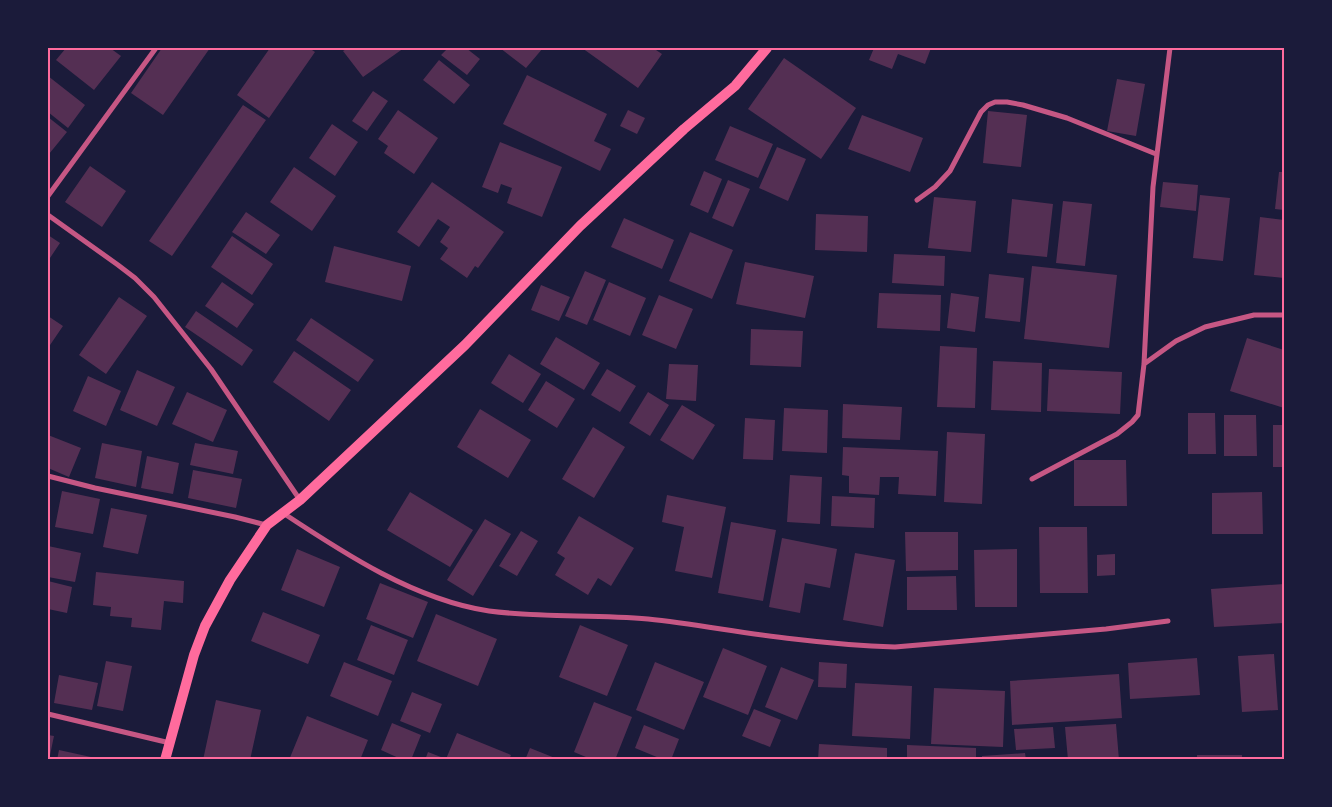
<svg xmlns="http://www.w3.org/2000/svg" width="1332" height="807" font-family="Lato,sans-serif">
  <rect width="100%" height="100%" fill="#1b1b3a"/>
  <path fill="#542f53" d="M66,48H110L121,56L94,90L56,60Z
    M162,48H210L163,115L131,93Z
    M270,48H309L315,52L269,118L237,95Z
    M348,48H404L363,77L343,51Z
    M448,48H466L480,59L467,75L441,55Z
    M500,48H543L526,68Z
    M582,48H653L662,54L638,88Z
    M874,48H931L925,64L898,54L892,69L869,60Z
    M784,58L856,108L821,159L748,109Z
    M439,60L470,85L454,104L423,80Z
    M527,75L607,114L594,141L611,149L600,171L503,124Z
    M48,76L85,105L68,128L48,112Z
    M1117,79L1145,84L1136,136L1107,131Z
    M373,91L388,101L367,131L352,121Z
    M243,105L266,120L172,256L149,241Z
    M398,110L438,138L414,174L384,153L388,146L378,139Z
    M628,110L645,118L637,134L620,126Z
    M988,111L1027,115L1021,167L983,163Z
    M862,115L923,138L910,172L848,149Z
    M48,117L67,132L49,154L48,153Z
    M332,124L358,142L335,176L309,158Z
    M730,126L773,144L758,178L715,160Z
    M500,142L562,167L542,217L507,203L512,188L501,184L498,193L482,187Z
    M777,147L806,159L788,201L759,188Z
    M90,166L126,191L102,227L65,202Z
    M294,167L336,196L312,231L270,202Z
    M704,171L722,179L708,213L690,205Z
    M1279,172H1284V210L1275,209Z
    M728,180L750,189L733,227L712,218Z
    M432,182L504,232L478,268L475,266L467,278L440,259L448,248L440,242L450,227L438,219L419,247L397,232Z
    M1163,182L1198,185L1196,211L1160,207Z
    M1200,195L1230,198L1223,261L1193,258Z
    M934,197L976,201L971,252L928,248Z
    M1012,199L1053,204L1047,257L1007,253Z
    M1063,201L1092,204L1085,266L1056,263Z
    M246,212L280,235L266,254L232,232Z
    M816,214L868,216L867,252L815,250Z
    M1260,217L1284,220V278L1254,275Z
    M624,218L674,240L662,269L611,247Z
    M690,232L733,250L712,299L669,281Z
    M48,235L60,243L48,261Z
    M232,236L273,264L252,295L211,267Z
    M334,246L411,266L402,301L325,282Z
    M894,254L945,256L944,286L892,283Z
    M745,262L814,276L805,318L736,304Z
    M1032,266L1117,275L1109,348L1024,339Z
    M585,271L606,280L587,325L565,316Z
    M989,274L1024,278L1020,322L985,318Z
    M222,282L254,304L237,328L205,306Z
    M609,282L646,298L630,336L593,320Z
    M541,285L570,297L559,321L531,310Z
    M879,293L941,295L940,331L877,328Z
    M951,293L979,297L975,332L947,328Z
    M659,295L693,309L676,349L642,335Z
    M119,297L147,316L106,374L79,355Z
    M196,311L253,350L242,366L185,327Z
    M48,316L63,326L48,348Z
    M311,318L374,360L358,382L296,340Z
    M751,329L803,331L801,367L750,365Z
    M556,337L600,363L584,390L540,364Z
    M1247,338L1284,350V408L1230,391Z
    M940,346L977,348L975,408L937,407Z
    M294,351L351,390L329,421L273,382Z
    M509,354L541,374L523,403L491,383Z
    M993,361L1042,363L1041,412L991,410Z
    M669,364L698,365L696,401L666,399Z
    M607,369L636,386L620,412L591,395Z
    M1049,369L1122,372L1120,414L1047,411Z
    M137,370L175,387L157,426L120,410Z
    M88,376L121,391L106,426L73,411Z
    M546,381L575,399L557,428L528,410Z
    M187,392L227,410L213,442L172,424Z
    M648,392L669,405L650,436L629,423Z
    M843,404L902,407L900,440L842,438Z
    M682,405L715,425L693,460L660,440Z
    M784,408L828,410L827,453L782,451Z
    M480,409L531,440L508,478L457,447Z
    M1188,413H1215L1216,454H1188Z
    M1224,415H1256L1257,456H1224Z
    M745,418L775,420L773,460L743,459Z
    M1273,425H1284V467H1273Z
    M593,427L625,447L594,498L562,479Z
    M947,432L985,434L982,504L944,502Z
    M48,435L81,448L69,477L48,468Z
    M102,443L142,451L136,487L95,478Z
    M195,443L238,451L233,474L190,465Z
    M843,447L938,451L936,496L898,494L899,477H880L879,495L849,493V476L842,475Z
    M147,456L179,463L173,494L141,488Z
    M1074,460H1126L1127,506H1074Z
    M193,470L242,479L236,508L188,498Z
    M790,475L822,477L820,524L787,522Z
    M62,491L100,499L93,534L55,527Z
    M410,492L473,530L450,567L387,530Z
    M1262,492L1263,534H1212V493Z
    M667,495L726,507L712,578L675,571L684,527L662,522Z
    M832,496L875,498L874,528L831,526Z
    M111,508L147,515L138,554L103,547Z
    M579,516L634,548L611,586L598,578L588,595L555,575L565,558L557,553Z
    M485,519L511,534L473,596L447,580Z
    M731,522L776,530L763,601L718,593Z
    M1039,527H1087L1088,593H1040Z
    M521,531L538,541L517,576L499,566Z
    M905,532H958V570L906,571Z
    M782,538L837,549L830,588L805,583L800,613L769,607Z
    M48,546L81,553L75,582L48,577Z
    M297,549L340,567L324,607L281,590Z
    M1017,549V607H975L974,550Z
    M855,553L895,560L883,627L843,620Z
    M1115,554V575L1097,576V555Z
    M96,572L184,581L183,603L164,601L161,630L131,627L132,618L110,616L111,607L93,605Z
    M956,576L957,610H907V577Z
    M48,581L72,587L67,613L48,609Z
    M380,583L428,602L413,638L366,619Z
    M1284,584V623L1214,627L1211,589Z
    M263,612L320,635L308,664L251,641Z
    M436,614L497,639L478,686L417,661Z
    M371,625L408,640L394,675L357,660Z
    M580,625L628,645L607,696L559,677Z
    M723,648L767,666L748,715L703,697Z
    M1274,654L1278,710L1242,712L1238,656Z
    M1197,658L1200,695L1130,699L1128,663Z
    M106,661L132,666L123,711L97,706Z
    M344,662L392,681L378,716L330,696Z
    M655,662L704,682L684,730L636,710Z
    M819,662L847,664L846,688L818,687Z
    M781,667L814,680L797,720L765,707Z
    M1119,674L1122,718L1012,725L1010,681Z
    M59,675L98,683L92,710L54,703Z
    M855,683L912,686L910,739L852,736Z
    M934,688L1005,691L1003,747L931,744Z
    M412,692L442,704L430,733L400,721Z
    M216,700L261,710L250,760H203Z
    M594,702L632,717L615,760H593L574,752Z
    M754,709L781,720L770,747L742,736Z
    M307,716L368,740L360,760H289Z
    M392,723L421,735L411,760H403L381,750Z
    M1116,724L1119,760H1068L1065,727Z
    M644,725L679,739L671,760H664L635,748Z
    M1053,727L1055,748L1016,750L1014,729Z
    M457,733L511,755L509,760H425L428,752L446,759Z
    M48,735L54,736L49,760H48Z
    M819,744L887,748V760H818Z
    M907,745L976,748V760H907Z
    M530,748L555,758V760H525Z
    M59,750L100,759V760H57Z
    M1025,753L1026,760H982V756Z
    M1197,755H1242V760H1197Z"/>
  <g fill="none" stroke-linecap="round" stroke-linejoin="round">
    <path stroke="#c65784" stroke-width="5" d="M48,196L156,48
      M917,200L935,187L950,171L981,112L988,105L995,102H1007L1023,105L1067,118L1156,154
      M48,215L118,265L135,278L154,297L211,369L300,500
      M1144,364L1176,341L1205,327L1254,315H1284
      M48,476L95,488L235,517L266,525
      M1032,479L1117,434L1132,422L1138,415L1144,364L1153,187L1170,48
      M283,513C345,554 415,600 489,611C542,618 595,614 648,619C697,624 745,634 794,639C827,643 861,646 895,647L1106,629L1168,621
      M48,714L170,743"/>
    <path stroke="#ff6b9d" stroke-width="10" d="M165,760L194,655L205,626L230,580L267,525L300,500L465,345L580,226L684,129L735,86L767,48"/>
  </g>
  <rect width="1332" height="807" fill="none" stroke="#1b1b3a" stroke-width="98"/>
  <rect x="49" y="49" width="1234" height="709" fill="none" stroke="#ff6b9d" stroke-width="2"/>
</svg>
